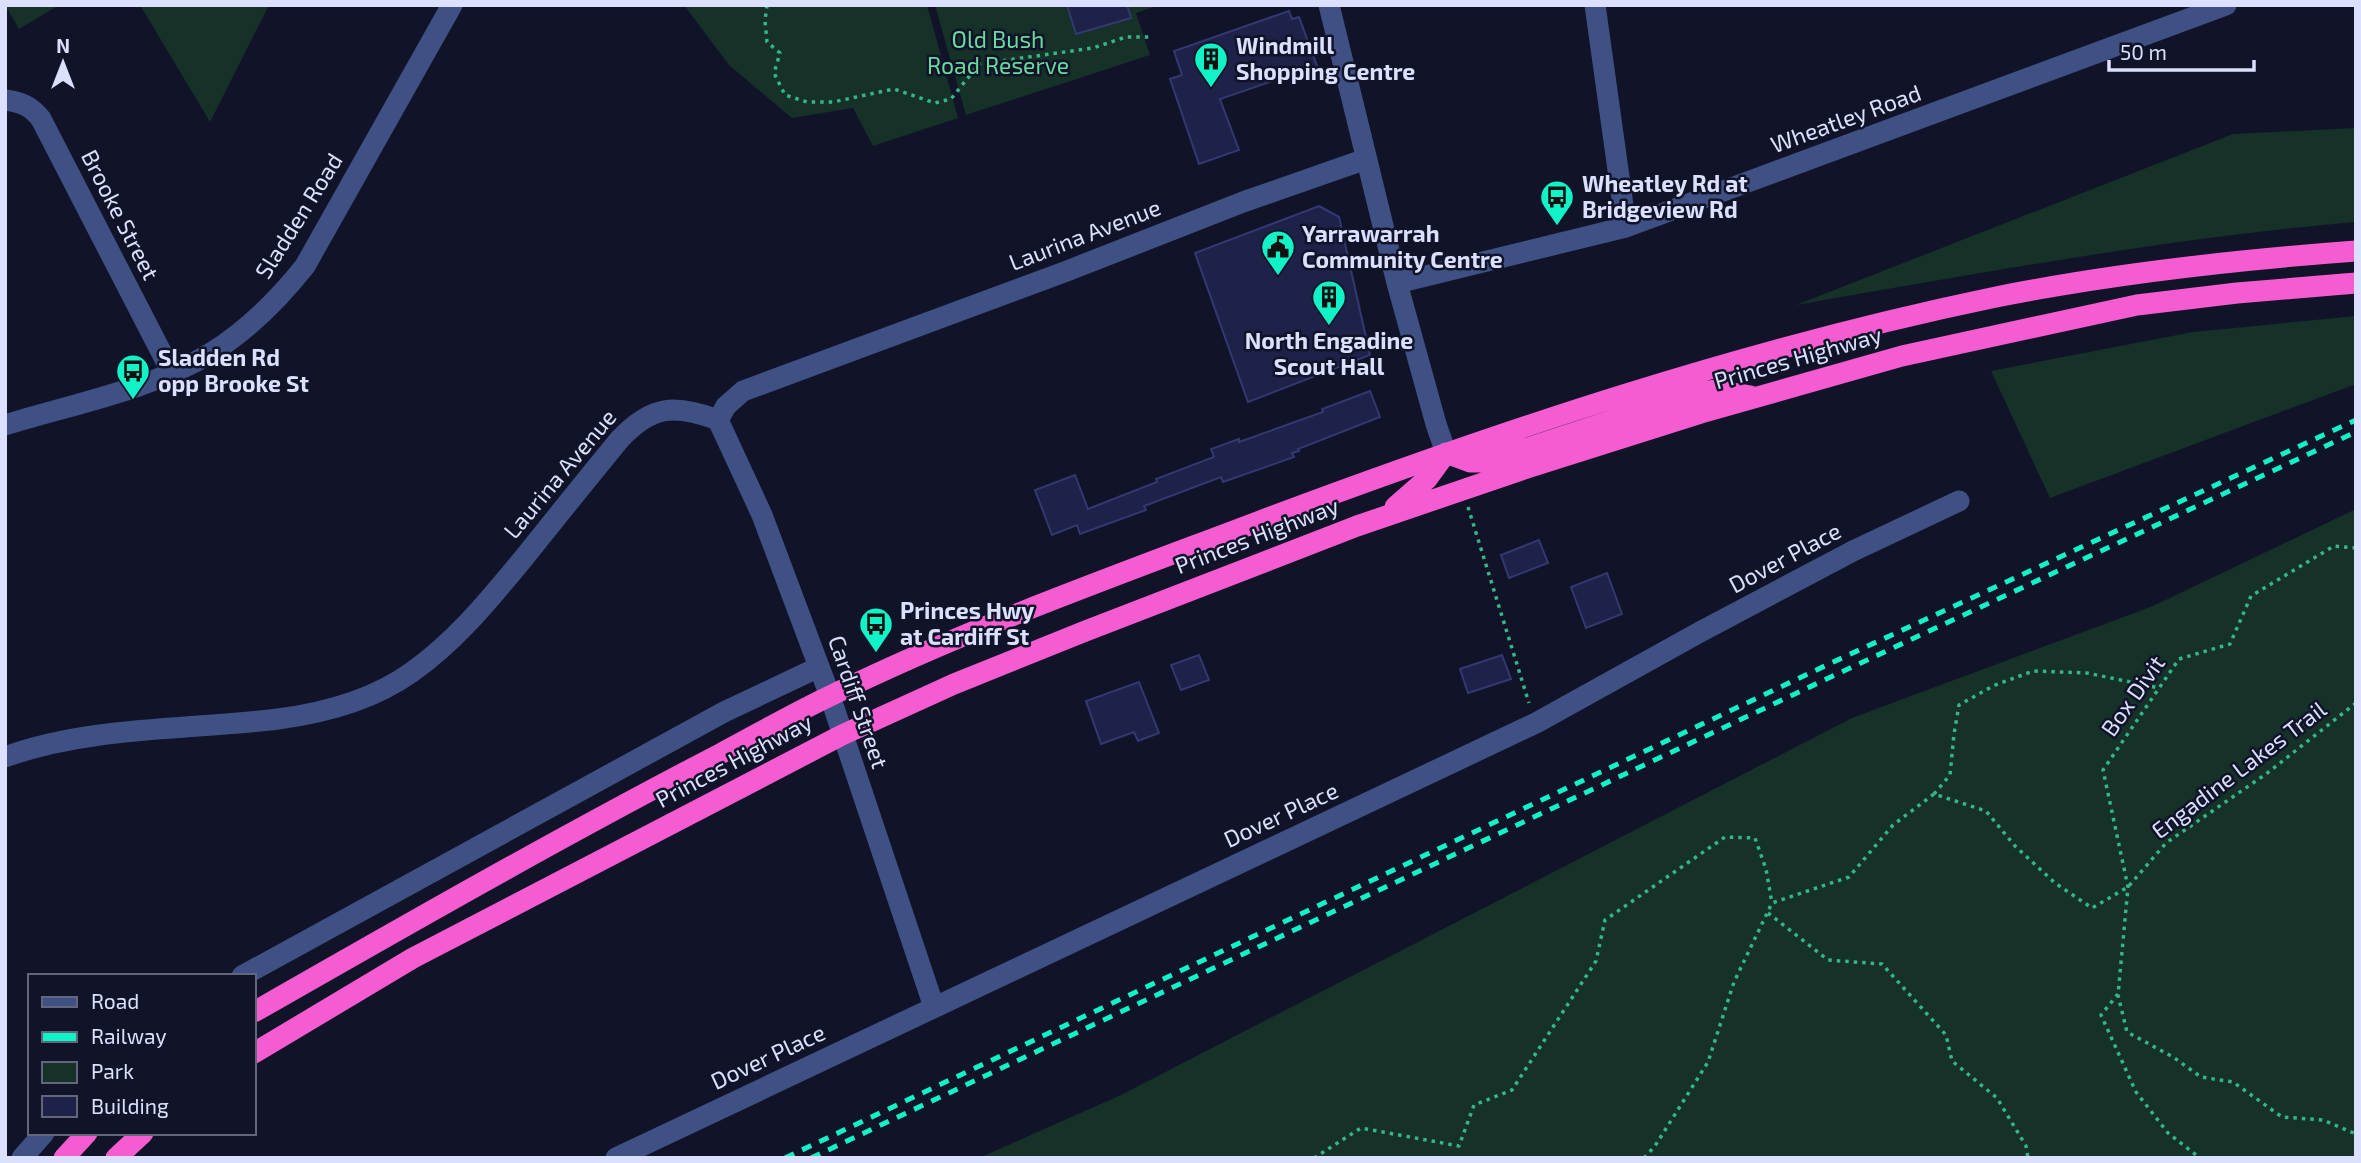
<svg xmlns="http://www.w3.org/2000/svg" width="2361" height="1163" font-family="'Exo 2',sans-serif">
  <rect width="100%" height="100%" fill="#111428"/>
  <path fill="#153128" d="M5,5H59L19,29Z
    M140,5H269L210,122Z
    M684,5H927L958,118L873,146L853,108L792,118L729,65Z
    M935,5H1160L1136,13L1150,55L966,115Z
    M2356,128V222C2168,238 1981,273 1796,305L2233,134Z
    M2356,316V384L2050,498L1991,371L2193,332Z
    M2356,509V1158H979L1121,1095L1852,718L2153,606Z"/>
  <path fill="#1f2248" stroke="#323872" stroke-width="2" d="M1067,5H1127L1131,18L1076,34Z
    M1289,11L1292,19L1299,17L1317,66L1220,99L1239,150L1199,164L1170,79L1182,75L1174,51Z
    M1319,206L1339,217L1370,355L1248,402L1195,253Z
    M1370,391L1380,417L1298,449L1299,451L1292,453L1294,457L1223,482L1221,477L1144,506L1146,510L1080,534L1077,525L1052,535L1035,490L1075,475L1088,509L1157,482L1156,479L1214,457L1211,449L1239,439V442L1323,412L1322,409Z
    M1539,540L1548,563L1509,578L1501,555Z
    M1607,573L1622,614L1586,628L1571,587Z
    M1199,655L1209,680L1181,690L1171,665Z
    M1502,655L1511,679L1468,693L1460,669Z
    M1139,682L1159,733L1138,741L1134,732L1101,744L1086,701Z"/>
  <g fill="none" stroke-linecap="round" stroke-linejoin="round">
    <path stroke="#37b488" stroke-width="3.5" stroke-dasharray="3.5 5" stroke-linecap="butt" d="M767,5L765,21L767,42L780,53L774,73L785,95L807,102H833L894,89L935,103L951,99L979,64L1093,48L1126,37H1153
      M1468,507L1529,703
      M2356,548L2334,546L2251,596L2230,644L2179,659L2103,770L2128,887L2118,995L2127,1032L2173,1057L2201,1077L2233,1082L2282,1117L2323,1120L2356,1134
      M1934,794L1950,775L1954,734L1959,705L1993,686L2033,671L2087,673L2159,688
      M1768,913L1828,960L1882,964L1946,1035L1952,1061L1997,1098L2026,1146L2028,1158
      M2118,994L2101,1015L2136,1092L2168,1133L2200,1158
      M1314,1158L1361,1128L1459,1146L1474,1105L1512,1090L1596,961L1605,920L1725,837L1755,838L1766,869L1772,903
      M1644,1158L1655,1146L1708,1062L1734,982L1772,903L1849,877L1893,825L1934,794L1986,811L2015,846L2055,883L2092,908L2128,887L2166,843L2266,774L2356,703"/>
    <path stroke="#3f5184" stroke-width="21" d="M1329,5L1397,283L1436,424L1446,453
      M1595,5L1626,227
      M5,100C21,102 31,106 41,119L172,373
      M1397,283L1626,227L2226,5
      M718,420L762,515L830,696L934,1007
      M5,425C73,404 150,390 211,353C248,330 278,300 305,266L452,5
      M5,757C90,726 189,730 278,719C324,713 373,700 412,672C456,641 489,600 523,559C555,519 587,479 620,439C652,405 675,404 718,420L726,406L743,391L1067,271L1243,202L1366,159
      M242,976L724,712L819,667
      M22,1158L44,1133
      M616,1158L1536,723L1700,632L1853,551L1959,501"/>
    <path stroke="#f65cd2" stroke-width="21" d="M1446,453L1470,462H1485L1696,393L1715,390L1751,396
      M1395,507L1427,479L1446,453
      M254,1012C408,924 562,836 720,754C756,735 792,714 830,696C969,628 1115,576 1260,521C1500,431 1745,349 1996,297C2115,273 2235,260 2356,251
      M254,1053L413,958L842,735L954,684L1083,632L1357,526L1527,468L1701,413L1902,356L2137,305L2237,293L2356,283
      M64,1158L87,1133
      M116,1158L143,1133"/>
    <path stroke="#11f2c7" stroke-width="5" stroke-dasharray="10 9" stroke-linecap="butt" d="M785,1158L1829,664L2356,420
      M811,1158L1835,675L2356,432"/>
  </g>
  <defs>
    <g id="building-pin" transform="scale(1.75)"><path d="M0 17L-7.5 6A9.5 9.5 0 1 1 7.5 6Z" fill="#11f2c7" stroke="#111428"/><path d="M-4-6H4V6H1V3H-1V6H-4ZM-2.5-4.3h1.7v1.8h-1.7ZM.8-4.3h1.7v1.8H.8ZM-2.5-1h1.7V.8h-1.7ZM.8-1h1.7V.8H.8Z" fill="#111"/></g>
    <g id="bus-pin" transform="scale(1.75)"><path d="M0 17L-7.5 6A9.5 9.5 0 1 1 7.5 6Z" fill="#11f2c7" stroke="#111428"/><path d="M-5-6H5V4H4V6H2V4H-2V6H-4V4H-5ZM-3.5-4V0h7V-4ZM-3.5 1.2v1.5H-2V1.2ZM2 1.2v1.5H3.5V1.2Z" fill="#111"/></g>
    <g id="civic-pin" transform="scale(1.75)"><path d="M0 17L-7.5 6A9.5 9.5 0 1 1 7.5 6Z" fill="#11f2c7" stroke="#111428"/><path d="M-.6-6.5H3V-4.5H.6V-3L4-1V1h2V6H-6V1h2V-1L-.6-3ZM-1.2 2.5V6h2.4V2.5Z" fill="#111"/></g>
  </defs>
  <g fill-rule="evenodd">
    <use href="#building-pin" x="1211" y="59"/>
    <use href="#bus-pin" x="1557" y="197"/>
    <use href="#civic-pin" x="1278" y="247"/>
    <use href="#building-pin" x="1329" y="297"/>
    <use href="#bus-pin" x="133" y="371"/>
    <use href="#bus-pin" x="876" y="624"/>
  </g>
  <g text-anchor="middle" stroke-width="5" stroke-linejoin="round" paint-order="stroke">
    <g font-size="23" fill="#69da9d" stroke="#111428">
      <text x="998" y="48">Old Bush<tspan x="998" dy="26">Road Reserve</tspan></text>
    </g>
    <g font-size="23" font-weight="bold" fill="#dae0fd" stroke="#111428" text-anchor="start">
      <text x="1236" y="54">Windmill<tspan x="1236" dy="26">Shopping Centre</tspan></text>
      <text x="1582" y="192">Wheatley Rd at<tspan x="1582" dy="26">Bridgeview Rd</tspan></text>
      <text x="1302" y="242">Yarrawarrah<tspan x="1302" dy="26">Community Centre</tspan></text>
      <text x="1329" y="349" text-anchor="middle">North Engadine<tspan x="1329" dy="26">Scout Hall</tspan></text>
      <text x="158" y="366">Sladden Rd<tspan x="158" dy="26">opp Brooke St</tspan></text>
      <text x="900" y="619">Princes Hwy<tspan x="900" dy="26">at Cardiff St</tspan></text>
    </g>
    <g font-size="23" fill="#dae0fd" stroke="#111428">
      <text transform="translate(1846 119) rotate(-20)" y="8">Wheatley Road</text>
      <text transform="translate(120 215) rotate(63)" y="8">Brooke Street</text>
      <text transform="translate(299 216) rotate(-58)" y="8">Sladden Road</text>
      <text transform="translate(1085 235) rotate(-21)" y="8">Laurina Avenue</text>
      <text transform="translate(1798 358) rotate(-16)" y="8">Princes Highway</text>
      <text transform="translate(560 474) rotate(-50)" y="8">Laurina Avenue</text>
      <text transform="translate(1257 536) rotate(-21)" y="8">Princes Highway</text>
      <text transform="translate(1785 558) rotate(-28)" y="8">Dover Place</text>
      <text transform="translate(2133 696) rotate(-55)" y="8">Box Divit</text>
      <text transform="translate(858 702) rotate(71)" y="8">Cardiff Street</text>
      <text transform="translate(734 761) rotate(-28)" y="8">Princes Highway</text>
      <text transform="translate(2239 770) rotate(-37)" y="8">Engadine Lakes Trail</text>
      <text transform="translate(1281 815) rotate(-25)" y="8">Dover Place</text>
      <text transform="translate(768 1057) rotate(-25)" y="8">Dover Place</text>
    </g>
  </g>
  <rect width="2361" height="1163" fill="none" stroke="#dae0fd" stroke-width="14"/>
  <rect x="28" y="974" width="228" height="161" fill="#111428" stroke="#61667d" stroke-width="2"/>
  <rect x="42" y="997" width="35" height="10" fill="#3f5184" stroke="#61667d" stroke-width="2"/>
  <text x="91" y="1009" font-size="21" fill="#dae0fd">Road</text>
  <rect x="42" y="1032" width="35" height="10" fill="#11f2c7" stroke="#61667d" stroke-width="2"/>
  <text x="91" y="1044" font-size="21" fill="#dae0fd">Railway</text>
  <rect x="42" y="1062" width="35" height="21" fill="#153128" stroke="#61667d" stroke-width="2"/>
  <text x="91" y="1079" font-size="21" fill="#dae0fd">Park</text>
  <rect x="42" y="1096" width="35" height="21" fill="#1f2248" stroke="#61667d" stroke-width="2"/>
  <text x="91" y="1114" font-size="21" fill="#dae0fd">Building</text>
  <g transform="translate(63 63)" stroke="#111428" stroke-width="5" paint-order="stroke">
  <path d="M0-5L12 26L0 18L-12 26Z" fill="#dae0fd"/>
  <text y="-10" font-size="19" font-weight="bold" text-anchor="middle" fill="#dae0fd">N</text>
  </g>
  <path d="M2109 60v10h145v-10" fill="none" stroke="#dae0fd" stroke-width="3.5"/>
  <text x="2120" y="60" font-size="21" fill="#dae0fd" stroke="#111428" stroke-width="5" paint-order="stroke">50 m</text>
</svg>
